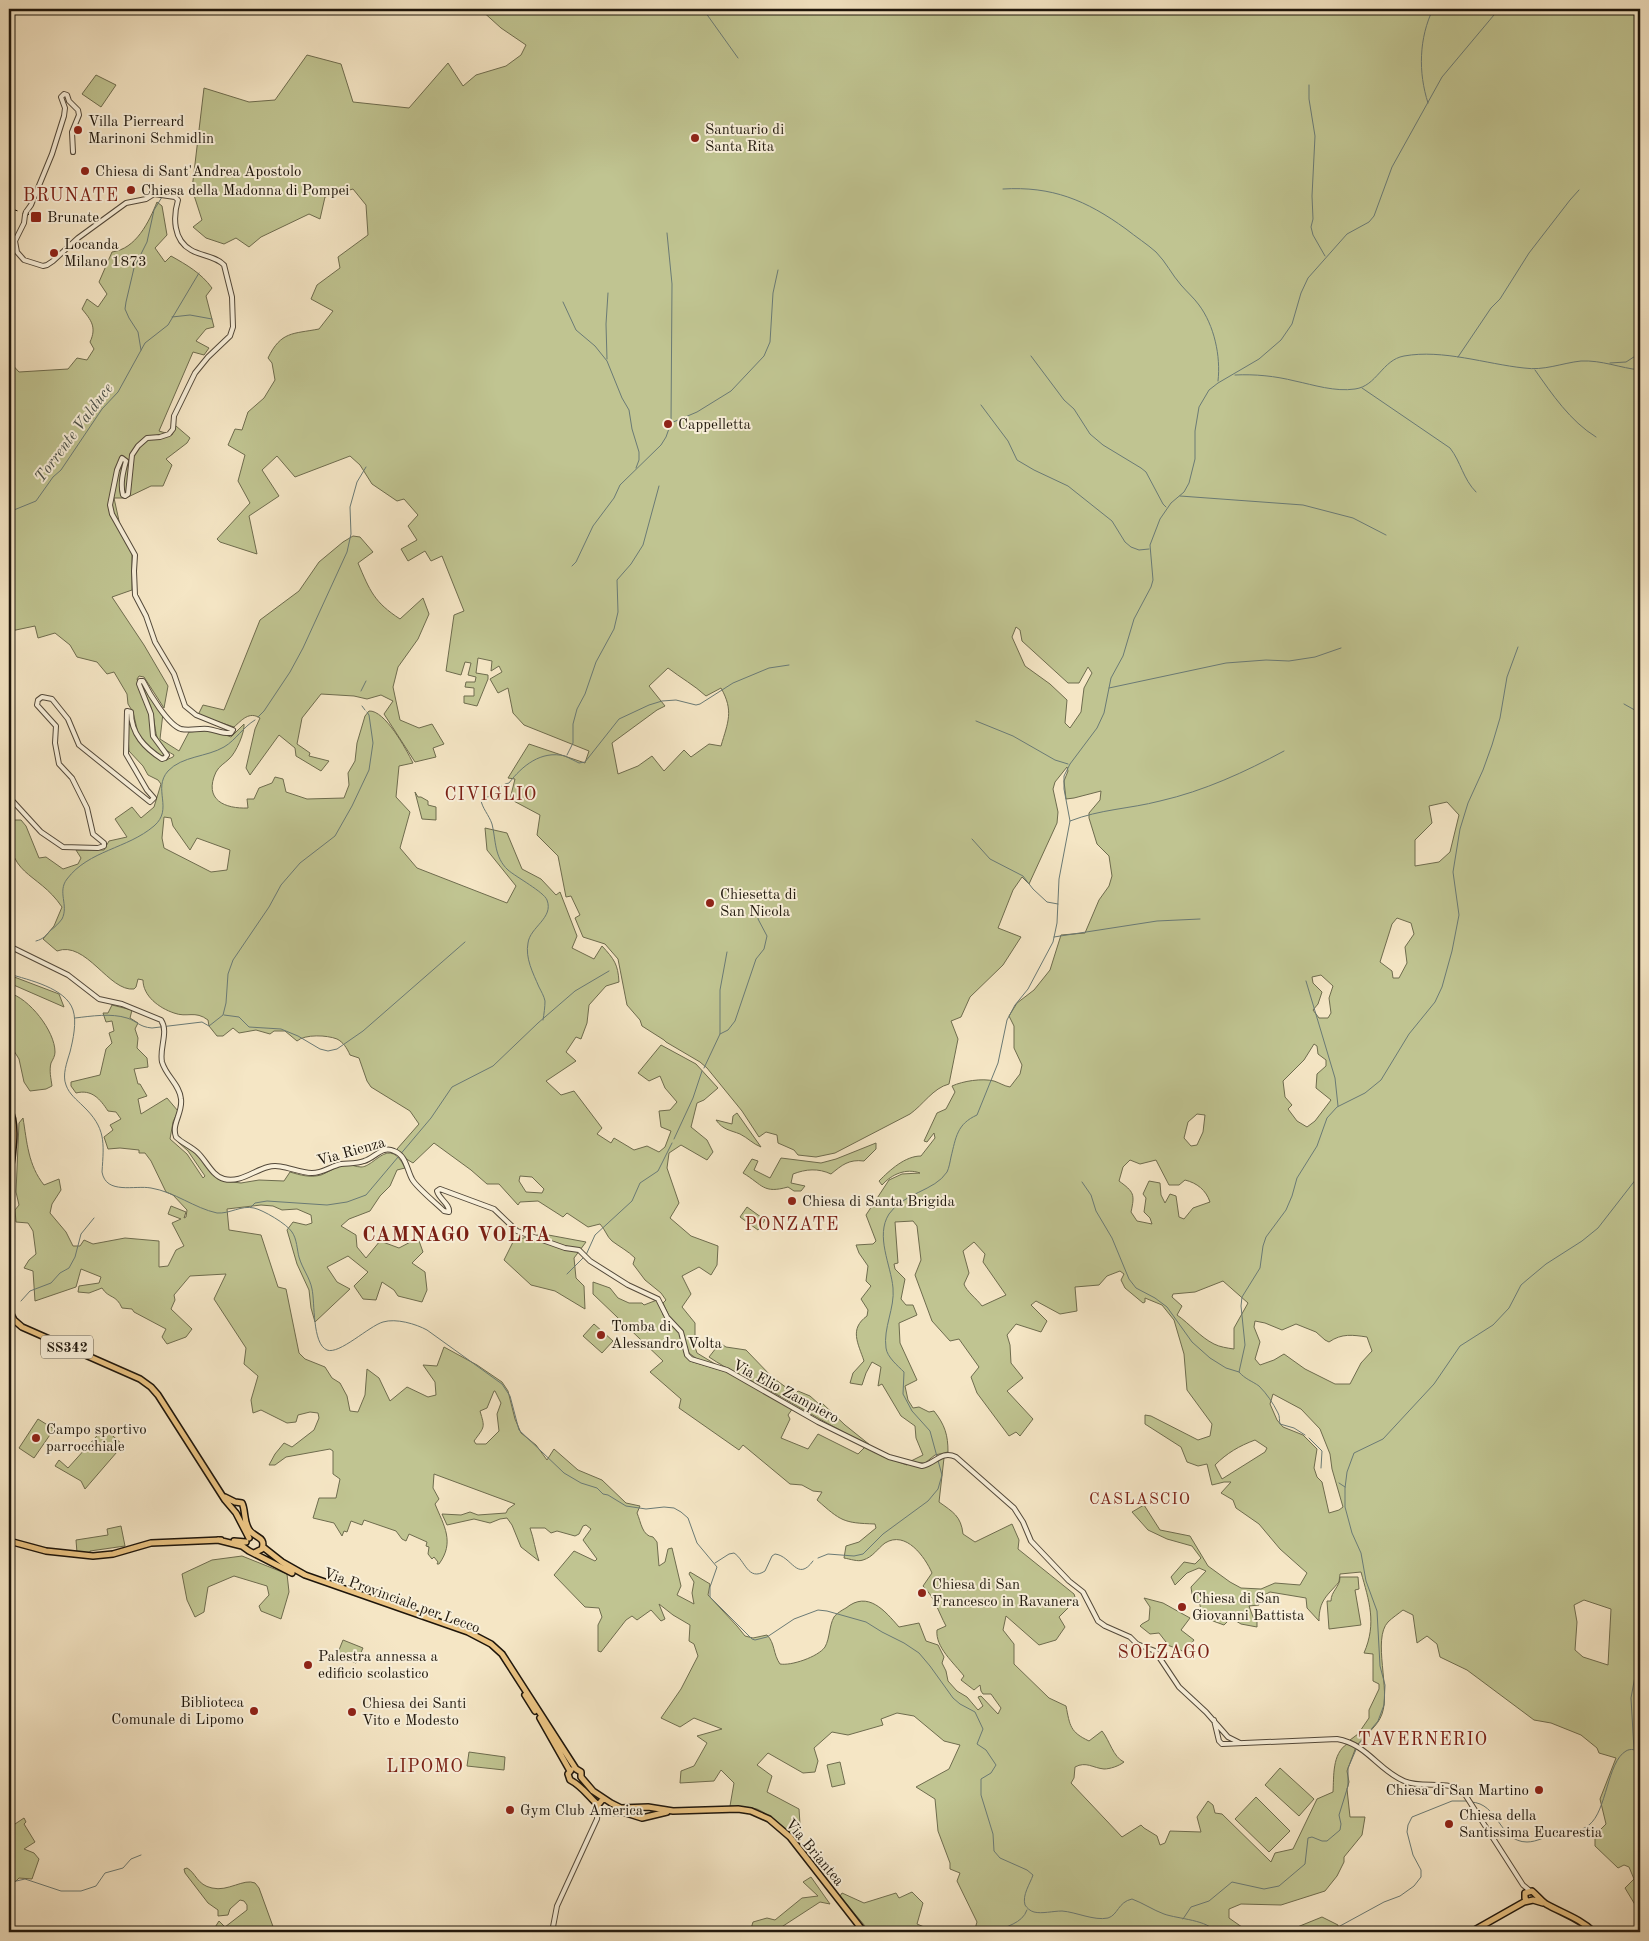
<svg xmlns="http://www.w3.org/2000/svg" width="1649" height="1941" font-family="'Old Standard TT',serif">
  <rect width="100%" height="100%" fill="#f5e6c5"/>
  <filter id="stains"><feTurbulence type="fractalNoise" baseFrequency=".004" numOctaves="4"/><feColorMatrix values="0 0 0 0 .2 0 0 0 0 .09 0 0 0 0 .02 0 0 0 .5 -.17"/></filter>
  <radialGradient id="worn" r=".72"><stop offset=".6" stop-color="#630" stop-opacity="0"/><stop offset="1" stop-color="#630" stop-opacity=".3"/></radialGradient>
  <path fill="#c0c491" stroke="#6e6c4e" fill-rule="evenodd" d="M480,9H1640V1913L1625,1888L1634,1879L1629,1867L1624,1865L1618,1868L1595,1846V1835L1606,1824L1600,1799L1616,1758L1599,1753L1597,1748L1581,1735L1551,1723L1534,1720L1467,1670L1440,1657L1437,1644L1427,1636L1417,1643L1413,1615L1403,1610C1398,1614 1392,1618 1388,1622C1372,1639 1391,1690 1382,1714C1378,1726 1366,1734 1358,1744L1350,1740L1358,1734L1369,1718V1710L1379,1689V1684L1373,1681V1654L1364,1653C1377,1623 1369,1601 1361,1572L1340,1574L1339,1582C1327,1596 1319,1600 1319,1621L1307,1608L1306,1598L1270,1592L1262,1596L1259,1605L1249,1606L1253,1617L1257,1620V1627L1241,1624L1231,1618L1224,1625L1202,1617L1200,1605L1192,1594L1191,1587L1206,1571L1199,1568L1187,1573L1175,1585L1171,1577L1184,1562L1195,1564L1201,1558L1192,1546L1167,1539L1148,1530L1132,1512L1144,1505L1160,1530L1190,1536L1208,1566L1230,1582L1241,1588L1261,1589L1275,1583L1300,1585L1307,1573L1280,1549L1259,1524L1236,1508L1233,1500L1221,1493L1231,1482H1224L1212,1485L1207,1464L1198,1466L1187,1462L1181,1447L1145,1424V1415L1151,1416L1198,1440L1210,1436L1212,1424L1187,1390L1184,1354L1174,1320L1162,1305L1145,1298V1302L1143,1303L1125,1288L1121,1280L1124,1274L1120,1271L1107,1276L1099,1285L1075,1287L1077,1311L1060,1314L1036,1301L1031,1305L1047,1321L1041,1332L1016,1324L1007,1335L1010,1345L1011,1363L1023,1378L1007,1391L1033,1419L1020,1436L1016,1432L1009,1436L977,1393L971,1377L979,1367L959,1339L950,1341L932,1321L915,1275L921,1260L917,1226L913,1221L895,1222L898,1263L894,1264L895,1269L905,1279L901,1299L906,1305H913L917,1315L899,1323L900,1343L917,1380L905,1386L908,1400L913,1408L919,1407L929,1412L934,1411C945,1425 948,1435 948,1452L935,1455L925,1463L909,1462L923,1455L916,1438L915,1426L901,1416L882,1384L878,1386L881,1367L872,1362L866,1373L862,1385L850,1383L853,1373L864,1361C858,1343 849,1329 867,1316L868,1310L861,1299L871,1286L866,1281L868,1266L859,1253L856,1245L873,1244L876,1241L866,1215L889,1180L902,1174L920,1173C906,1168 892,1174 882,1185L879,1181C890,1170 905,1156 921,1156L935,1138L934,1133L927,1142L924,1141L937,1113L946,1109L955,1092L952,1086C963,1081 982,1078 994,1081C1000,1083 1004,1086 1010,1087L1020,1074L1022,1065L1014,1048V1026L1009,1016L1017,1003L1034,990L1050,970L1061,935L1085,933L1099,900L1109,886L1112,876L1109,856L1097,844L1089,818V813L1100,800L1101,791L1074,798L1066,799L1064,781L1068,771L1067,767L1055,782L1053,789L1058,812L1057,823L1029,884L1022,877L1013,890L998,928L1021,937L1003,965L970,997L961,1017L951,1021L958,1039L949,1084C933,1088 923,1105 910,1114L835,1153L816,1157L798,1155L794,1150L778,1143L777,1135L766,1132L759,1137L742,1111L707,1068L700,1062L666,1042L664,1040L642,1026L640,1020L627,1005L618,959L605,944L583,937L575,918L580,915L571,896L566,897L558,856L537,835L540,815L510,799L515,779L508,778L529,744L585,763L589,751L524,725L513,713L508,688L498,693L490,679L502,672L499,666L491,671L492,661L478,658L476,673L488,675V679L477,706L464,703V696H474V688L465,687L466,682H475L476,677L468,675L471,663L465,662L461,675L446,671L454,615L464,611L442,556L431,561L425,551L408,561L401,549L417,540L408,526L418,515L404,499L397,501L372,484L360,465L350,456L295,477L277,456L262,470L279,496L249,516L257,554L220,542L217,539L250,503L238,481L245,455L228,445L235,429L242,430L248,412L264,398L275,380L272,363L268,358C281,331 293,334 319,329L333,311L311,299L317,285L340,268L338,257L368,235L366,205L353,189L325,197L320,219L309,214L261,237L249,247L236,238L224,244L206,238L193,227L202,220L192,189L204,88L249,102L275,100L307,55L341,64L353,102L409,108L448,63L463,86L476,75L506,66L521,55L526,45L501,28ZM1016,627L1020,630L1022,641L1068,683H1079L1088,667L1092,673L1084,688L1081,712L1070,728L1065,723L1067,700L1050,684L1025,666L1012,637ZM668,668C681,678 694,685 706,696L721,688C734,711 728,722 721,746L709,744L691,757L684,750L664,771L652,756L638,766L618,774L612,743L657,710L665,706L649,686ZM1447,802L1459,815L1450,852L1439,862L1415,866V840L1432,823L1429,806ZM1397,918L1411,923L1414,934L1405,947L1407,963L1399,978H1393L1392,971L1380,962L1392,924ZM1321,975L1333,986L1329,998L1331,1013L1328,1018H1319L1313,1010L1318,1004L1322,992L1313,983L1312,977ZM1314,1044L1317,1046L1318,1054L1326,1060V1066L1317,1074L1316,1088L1331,1100L1315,1121L1307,1127L1297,1121L1288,1109L1292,1105L1285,1097L1283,1081L1304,1060ZM1197,1114L1205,1115L1203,1132L1197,1145L1191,1146L1184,1138L1188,1122ZM1130,1160L1140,1164L1156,1160L1169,1185H1179L1185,1180C1197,1183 1206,1190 1210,1202L1193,1208L1184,1219L1179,1217L1176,1196L1170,1194L1165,1203L1161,1195L1160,1183L1149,1181L1143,1194L1146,1198L1144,1212L1150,1218L1152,1224L1137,1221L1131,1212C1135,1194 1134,1192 1119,1181L1123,1167ZM974,1242L985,1254L983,1262L1006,1295L982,1306C977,1299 966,1291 964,1284L969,1273L963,1251ZM1223,1281L1248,1303L1234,1328V1349C1227,1348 1220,1347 1214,1344C1200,1337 1190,1324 1177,1315L1182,1306L1172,1297L1173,1294L1195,1292ZM1255,1321L1265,1323L1282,1330L1296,1324L1316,1332L1325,1340L1329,1342C1342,1333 1353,1335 1367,1337L1372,1351L1361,1363L1350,1384H1335L1305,1369L1284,1354L1274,1360L1260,1365L1255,1359L1260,1342L1254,1327ZM1273,1394L1301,1409L1320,1429L1330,1454L1332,1469L1343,1507L1339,1510L1329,1513L1322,1482L1317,1477L1314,1468L1317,1449L1303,1435L1283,1427L1277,1420L1270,1404ZM1255,1440L1267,1448L1265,1452L1222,1479L1215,1465C1227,1453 1239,1446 1255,1440ZM1584,1600L1611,1609L1608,1665L1583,1657L1575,1650L1577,1622L1574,1605Z
    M96,75L116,85L101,107L82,94Z
    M157,202L162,206L167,235L155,248L165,262L171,256C187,265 201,273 212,288L206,296L214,327L206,329L196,341L209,348L204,355L193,352L159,431L172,435L176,426L190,438L187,443L166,459L172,465L163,486H151L126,498H114L121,530L132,549V590L112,597L144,645L168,686L164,708L144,677L139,676L137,679L150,714L153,737L164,755L161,756L148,748L139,737L133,712L128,704L127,694L114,672L107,674L97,662L77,657L70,645L55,633L38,638L35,626L11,631L9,633V361L19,372L68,369L77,358L87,360L94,349L90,342C97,327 91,320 82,309L87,299L98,307L107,294L99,282L112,252C136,249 149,222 157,202Z
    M353,536L360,537L373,552L358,563C370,591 374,602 400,619L423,598L429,614L418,639L398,667L393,687L400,720L419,728L432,724L444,744L433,748L436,757L415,762L384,714L393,701L381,695L367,699L354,696L321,694L302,718L297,744L310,753L309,756L329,761L321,771L296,756L295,748L279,735L250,775L246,768L255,729L260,718C249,711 242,720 234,727L198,715L203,705L224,710L260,620L299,591L319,562L343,542Z
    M142,682L163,713L160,739L179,751L189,732L212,730L231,737L244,724C245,732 236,753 229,759C225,763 219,766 216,772C203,800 225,809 248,808L247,799H254L259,788L272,783L275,777L283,779L286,792L307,799L344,798L349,785L348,773L355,761L357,743L365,716L369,711C385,710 406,749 413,763L399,766L396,797L410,812L400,848L417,868L507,903L516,886L487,850L485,828L507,833L522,869L541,879L556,895L560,892L577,936L572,948L594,959L602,946C614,959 618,964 619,982L606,986L589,1005L587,1023L581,1039L576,1037L566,1052L576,1061L546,1081L561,1095L574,1091L602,1128L597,1134L611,1143L614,1138L634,1150L647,1146L659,1152L665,1147L671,1131L661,1127L659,1111L670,1110L677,1102L665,1088L660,1076L649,1081L638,1073L661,1045L696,1064L718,1088L704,1100L697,1103L691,1127L707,1140L713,1152L707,1160L681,1145L669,1153L667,1168L679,1203L670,1218L691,1236L718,1246L717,1265L711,1275L699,1267L682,1276L691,1294L682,1307L695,1323V1347L697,1353L720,1367L697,1359L689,1353L681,1331L669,1316L663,1303L666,1300L661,1293L645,1280L633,1264L635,1258C628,1251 620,1247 612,1241C607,1237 605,1229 600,1224L588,1227L567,1213L563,1217L538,1201L520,1202L518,1205L499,1184H487L471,1170L434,1143L413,1163L403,1157L397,1149L419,1124L410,1111L371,1087L367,1081L359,1058L350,1055C347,1048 343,1042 337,1039C327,1035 305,1034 297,1041L285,1031H274L270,1034L256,1030L239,1033L233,1028L223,1036H217L209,1026L208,1020C195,1010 187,1018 174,1013C159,1008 143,996 143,980L138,979L136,987L134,989C109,992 86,940 57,951L43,939L54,926L62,907C37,870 4,877 11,820H21L26,826L39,858L46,857L63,869L78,864L81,858L76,850H104L109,841L127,837L115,819L132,807L141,818L154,807L161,784L158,780L148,775L143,766L129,751L128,737L129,716L139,741L166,760L173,757L174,755C154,744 157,735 153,715C151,704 145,694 141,684ZM164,817L171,818L173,826L190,850L197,838L230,850L227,870L211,872L164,848L162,838ZM520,1176L532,1177L544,1189L542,1193L526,1192L519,1181Z
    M415,792L418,797H421L428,801V805L436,807V820L422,819Z
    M9,975L59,994L64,1007L9,983Z
    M9,993C29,998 55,1031 55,1052C55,1056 53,1059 51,1063C49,1071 51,1078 52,1086L46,1089L30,1091L24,1082L19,1059L9,1043Z
    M112,1005L132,1010L130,1018L138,1023L135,1029L138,1038L137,1048L147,1058L148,1067L134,1069L138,1084H140L147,1096L138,1099L141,1114L167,1098L178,1111L173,1122L170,1139L187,1154L203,1178L205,1176L188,1151L178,1142L192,1150L203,1161L216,1177L224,1181L241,1183L259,1180L284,1181L290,1172C300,1175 310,1178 321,1175C329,1172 336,1166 346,1165C351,1164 356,1167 361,1167C375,1167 389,1135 405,1168L397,1170L390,1186L380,1196L370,1211L349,1219L341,1226L356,1235L357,1247L366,1258L380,1241L399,1248L418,1238L423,1252L412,1263L425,1272L427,1290L422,1302L398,1296L394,1290L382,1282L376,1300L363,1299L354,1286L368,1272L348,1256L327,1267L337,1282L350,1289L315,1322L311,1308L309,1290L297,1264L287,1230L293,1222L306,1225L312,1223L311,1215L297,1209L282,1210L273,1206L261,1205L227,1209L229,1230L261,1235L278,1287L286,1289L299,1353L305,1359L325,1367L332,1378L340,1383L347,1396L350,1411L358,1412L365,1395L367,1369L379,1378L390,1401L407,1387L428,1397L436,1395L435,1382L423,1365L437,1366L444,1347L477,1365L502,1382L508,1391L515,1419L521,1433L536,1445L547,1460L554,1449L578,1470L602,1480L626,1503L640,1506L637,1513C641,1522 642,1536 653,1537L657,1542L659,1566L665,1562L668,1549L672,1548L681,1586L677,1595L694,1604L692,1593L694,1582L689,1574L690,1572L710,1584L708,1595L737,1626L745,1636L753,1638L767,1635C775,1643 773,1654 780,1664C791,1666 818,1657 825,1647C830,1638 829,1626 834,1617C836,1614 842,1610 846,1608C868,1590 885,1611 899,1627L919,1623L926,1641L938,1645L944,1657L942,1663L946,1671L948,1681L957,1691L967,1697L978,1710L983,1706L978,1697L981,1696L998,1714L1001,1708L991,1694H983L981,1691L980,1685L974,1690L961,1680L964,1676C954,1663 935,1647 937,1630L946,1626C938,1611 935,1598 923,1586L932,1573C925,1557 906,1530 885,1543C877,1549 873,1557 863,1560C858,1562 850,1559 844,1558L846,1546L859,1542L876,1528L875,1524C843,1523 841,1521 817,1500L822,1492L813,1491L802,1485L790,1484L743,1445L739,1450L679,1408L681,1399L650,1372L663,1361L593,1294V1282L610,1288L618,1298L629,1303H642L644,1305L657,1300L661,1307L663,1315L680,1334L685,1355L690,1361L727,1372L793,1408L788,1415L790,1419L781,1438L808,1449L818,1434L858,1454L866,1446L882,1456L907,1465L908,1464L921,1467L944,1458L939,1502C953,1512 961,1516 963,1534L975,1542L1012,1524L1019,1540L1018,1549L1074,1594L1076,1600L1059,1617L1065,1627L1056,1640L1039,1645L1006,1616L1003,1630L1014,1644V1664L1049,1698L1066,1706C1070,1726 1070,1732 1089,1741L1102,1731C1110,1741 1113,1757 1124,1762C1119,1766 1110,1769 1104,1769C1093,1768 1086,1761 1075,1767L1074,1778L1071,1783L1122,1837L1141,1825L1144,1828L1157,1836L1160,1845L1165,1843L1170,1831L1201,1832L1197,1817L1208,1801L1213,1805L1215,1813L1222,1814L1271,1862L1275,1853L1293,1849L1317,1799L1333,1792C1334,1776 1332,1754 1347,1744L1356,1747L1347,1771L1349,1782L1347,1789L1350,1817H1365L1362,1835L1344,1857V1862L1337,1876L1325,1891L1281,1905L1241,1904L1229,1909V1918L1249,1932H974L977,1922L957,1881L960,1873L950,1869V1863L938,1831L935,1799L916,1787L949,1769L960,1745L944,1741L914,1716L897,1713L881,1719L883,1725L848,1735L832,1732L814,1748L818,1761L815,1772L803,1773L768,1753L757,1765L772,1776L767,1792L799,1809L800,1824L791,1834L763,1812L757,1809L730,1806L734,1783L721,1770L714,1781L680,1783L681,1771L694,1766L707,1743L697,1736L722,1729L694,1718L680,1727L661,1718L681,1689L698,1656L694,1644L689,1641L690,1625L673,1615L659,1604L665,1619L661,1621L651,1610L637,1620L632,1616L626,1620L601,1652L598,1651V1625L602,1617L599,1608L585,1607L554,1575L574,1551L595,1561L597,1559L583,1540L591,1529L586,1525L583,1526L579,1534L575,1536L557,1531L551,1533L545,1528H530C534,1539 535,1550 539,1561L521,1547L512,1525L507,1518L500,1519L490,1523L474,1519L447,1525L442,1514L461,1515L470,1512L478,1515L506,1513L508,1509L515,1504L434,1474L433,1488L439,1499L435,1504C444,1526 455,1542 439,1564H437L438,1562L434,1557L432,1559L428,1554L429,1547L426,1546L427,1542L409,1534L406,1541L402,1539L396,1531L364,1520L362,1525L351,1521L347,1532L344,1531L342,1536L334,1523L313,1518L319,1498H336L340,1479L333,1474V1451L330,1449L286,1457L275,1465H269L275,1454L284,1443L292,1447L314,1430L319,1418L318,1413L310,1412L298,1415L296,1422L287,1423L261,1410L253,1413L251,1400L258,1376L244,1364L246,1348L214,1299L226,1274L190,1276L174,1295L175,1300L171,1309L192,1329L186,1337L167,1344L162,1337L166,1329L134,1312L132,1309L122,1308C116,1294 109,1299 102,1288L89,1293L78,1292L79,1286L99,1283L101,1277L81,1269L76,1287L35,1301L33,1271L24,1268L29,1260L36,1254L33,1231L28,1223L16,1222L15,1210L19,1205L16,1192L19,1123L23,1118C27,1142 28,1165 44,1185L59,1179L61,1190L52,1204L50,1213L66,1232L73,1246H80L84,1240L93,1244L125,1238L159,1241V1267L168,1266L176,1250L184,1246L172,1223L181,1219L168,1214L171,1206L186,1212L184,1218L186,1217L187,1210L173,1195L166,1192L151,1161L145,1153H139V1150L120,1148L108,1149L104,1137L113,1130L110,1125L121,1119L116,1112L108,1111C100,1099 92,1089 76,1093L71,1086V1082L100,1075L106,1049L112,1043L109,1033L114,1031L112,1021L106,1022L103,1013H108ZM494,1391H495L501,1403L497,1414L499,1431L486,1444H476L474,1441C485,1426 485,1428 480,1411L487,1408Z
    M737,1113L761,1147C753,1144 748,1138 740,1134C730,1130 723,1130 716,1120L732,1124L733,1116Z
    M876,1143V1149L864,1161C849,1159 842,1165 831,1174C818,1168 806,1169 793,1174L791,1183L805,1186L801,1191H794L788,1187C763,1194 763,1185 743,1173L752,1159L758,1161L754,1170L770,1178L781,1158L821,1163L836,1159Z
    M747,1207L765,1220L758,1230L740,1217Z
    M543,1234L586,1242L574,1258L576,1278L584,1286L585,1309L555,1291L531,1285L504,1260L514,1240Z
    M594,1324L613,1341L602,1353L583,1336Z
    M720,1343L726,1347L746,1350L772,1377L795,1394L798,1391L810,1396L819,1404L822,1403L845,1425L870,1445C835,1429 803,1409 769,1390C749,1379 728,1370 709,1357Z
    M38,1419L54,1429L34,1458L19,1448Z
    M104,1428L123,1445L85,1489L81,1481L55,1466L59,1460L68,1468Z
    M121,1526L125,1546L90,1551V1553H77L76,1540L108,1535L107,1529Z
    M242,1556L287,1574L289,1592L281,1619L261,1611L259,1606L269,1595L267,1586L234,1576L208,1587L204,1612L195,1617L187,1600L182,1574L212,1560Z
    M1340,1577H1358L1359,1589L1355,1590L1361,1625L1329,1629L1327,1601H1331C1331,1591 1340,1587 1340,1577Z
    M1144,1598L1163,1603L1190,1618L1181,1630L1194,1640L1185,1652L1165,1644L1166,1642L1159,1633L1150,1634L1140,1626L1142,1624L1149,1620L1150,1607Z
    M343,1640L363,1648L356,1663L337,1655Z
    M469,1752L505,1757L504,1770L467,1766Z
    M840,1762L845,1784L832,1787L827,1765Z
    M1280,1768L1314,1799L1299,1816L1265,1785Z
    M1256,1797L1290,1831L1269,1852L1235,1819Z
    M24,1818L26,1822L24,1824L35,1842L24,1849L34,1853L39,1859L32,1879L19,1878L15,1882L9,1880V1821L12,1826Z
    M187,1868C196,1873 197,1885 212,1888C228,1892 244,1878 255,1883L259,1888L275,1932H212L219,1921L225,1927L247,1910V1905L244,1901L240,1900L230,1909L228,1915L218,1916V1910L208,1903L185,1873L184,1869Z
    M811,1877L830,1904L820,1902L780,1928L782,1932H750L753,1922L767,1918L775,1920L802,1898L818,1896L803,1882Z
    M912,1892L923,1903L917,1924L936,1932H870L840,1896L842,1893L864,1903L896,1893L899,1898Z
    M1322,1917L1338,1925V1932H1285Z"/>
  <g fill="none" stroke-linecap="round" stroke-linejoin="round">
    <path stroke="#6a7a75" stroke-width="1" d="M703,9L738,58
      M1309,85V99L1315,136L1312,196L1313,219L1311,227L1313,235L1325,256
      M1428,103C1418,72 1419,38 1433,9
      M1003,189C1052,186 1086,200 1126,229C1136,237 1147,244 1156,252C1166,262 1172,275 1181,285C1187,292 1194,298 1199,305C1214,325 1221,356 1218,381
      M563,302L576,330L595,346L607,361L622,398L629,410L632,429L639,452V460L636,468
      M172,317L190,315L212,319
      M141,350L138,332L129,318L125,309L126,302L134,268L147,242L154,210L162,197
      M1031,356L1064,400L1074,409L1090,434L1103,445L1141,468L1146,472L1163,504L1166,507
      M1458,357L1491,308L1500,299L1529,253L1570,200L1579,190
      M607,359L606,324L608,293
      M1610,363L1626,362L1640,353
      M1535,370C1552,394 1570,421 1596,437
      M1235,375C1255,374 1275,376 1295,381C1314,385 1335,392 1355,389C1377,386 1382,360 1404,356C1443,349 1486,364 1524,368C1544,371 1562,363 1581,361C1602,360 1620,368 1640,370
      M1362,388L1450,448C1461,462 1463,479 1476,492
      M981,405L1008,441L1017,460L1034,470L1068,486L1112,521L1125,542L1131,547L1139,550L1149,549
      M671,423L697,412L731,391L764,356L770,342L773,293L778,270
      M1180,496L1303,505L1353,518L1386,535
      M9,512L36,501L53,477L61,470L102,409L118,392L145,343L168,325L199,273
      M572,566L576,562L593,526L614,498L620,485L661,445L666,437L671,423L672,284L667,233
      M1109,688L1226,663L1266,660L1289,661L1315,657L1341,648
      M361,691L366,681
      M1624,704L1640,713
      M362,706L365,710
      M258,717L264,711L290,672L303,648L347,552L351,534L350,507L357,482L366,467
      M976,721L1013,736L1055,760L1068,764
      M567,755L573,743V724L577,709L585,694L596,662L614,629L618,612L617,580L631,564L643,545L659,486
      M1070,821C1101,809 1129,809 1160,801C1204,791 1245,772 1284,751
      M972,839L990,859L1023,876L1033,889L1047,902L1058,904
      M1054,937L1157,921L1200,919
      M36,941C44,939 46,935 51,930C55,927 59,923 62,919C69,905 57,892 67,879C89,850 127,849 154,826C174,809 152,789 168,771C182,756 207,757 224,747C236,740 243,727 255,720
      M9,974C29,980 66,988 73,1010C77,1022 73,1040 70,1052C67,1062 62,1075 66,1085C69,1094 77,1100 83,1106C106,1128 104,1142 102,1172C106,1195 135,1185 151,1188C175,1192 194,1208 217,1213C230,1214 241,1205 254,1208C263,1210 287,1224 292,1232C297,1239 297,1250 299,1257C302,1268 310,1278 312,1289C315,1302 312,1344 327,1350C339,1355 369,1326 383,1322C396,1318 416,1324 427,1330L502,1384L510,1396L519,1430L564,1473L581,1483L597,1488L603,1494L608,1495L626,1506L646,1509L664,1507L674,1508L681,1512L688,1518L697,1543L717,1567L710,1587V1597L752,1639L755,1640L767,1637L794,1619L818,1610L827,1611L866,1622L882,1632L904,1643L919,1653L930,1666L953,1698L960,1704L975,1712L983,1729L977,1744L986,1750L996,1765L991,1773L981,1779V1795L993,1834L994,1851L1000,1858L1027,1870L1033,1875C1030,1884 1022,1895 1025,1905C1027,1908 1030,1911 1034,1912C1042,1914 1053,1911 1062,1911C1076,1912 1094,1921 1108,1918C1118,1915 1118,1902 1132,1899C1143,1903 1153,1910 1164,1914C1178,1919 1209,1920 1215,1932
      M1306,981L1335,1078L1338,1106
      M224,1015L239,1017L249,1027L281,1029L298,1036L320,1049L328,1051L337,1049L363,1031L465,942
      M75,1018C92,1016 111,1013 127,1018C137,1021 139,1027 152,1028L202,1022L209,1026L223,1015L226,1003L228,974L233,960L269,907L281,885L300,863L335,836L352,806L369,770L373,743L369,715L367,712
      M543,1020C544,1014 545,1007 545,1001C544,996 541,991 539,987C533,973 525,958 528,943C530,927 554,918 547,900C544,892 516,877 508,870C494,857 496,840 492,824C489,815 482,808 481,800C485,796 488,798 492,795C498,791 501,784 509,783C522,766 541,750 565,756C569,758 575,761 579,763L585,762L619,719L649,705L662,701L676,700L696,705L700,704L733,683L769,668L789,665
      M720,1034L728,1030L735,1021L756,959L764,949L767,936L758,919L759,904
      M704,1068L720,1034V990L727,952
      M674,1139L693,1098L702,1071
      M1082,1182L1091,1195L1096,1211L1112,1238L1129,1279L1136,1288L1155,1298L1167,1307L1192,1342L1210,1358L1226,1368L1239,1372
      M251,1207L255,1203L267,1201L327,1205L347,1202L366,1195L431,1118L452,1087L493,1066L538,1023L575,991L609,971
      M567,1274L586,1255L595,1235L632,1201L640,1183L658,1171L672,1143
      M21,1301L30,1291L51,1283L60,1273L69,1268L75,1257L81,1234L94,1218
      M1305,1435L1294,1428L1280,1424C1279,1421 1280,1416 1278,1413C1273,1403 1267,1394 1259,1386C1252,1381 1245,1379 1239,1372L1245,1345L1241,1306L1242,1297L1260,1268L1263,1246L1266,1237L1286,1210L1292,1196L1297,1178L1317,1146L1327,1118L1337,1107L1365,1093L1381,1080L1409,1034L1435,1002L1442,987L1452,951L1459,915L1453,872L1460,829L1468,803L1483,770L1492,745L1500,718L1507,677L1518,647
      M1309,1438L1322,1451L1321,1468
      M1339,1483L1345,1487
      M818,1558L828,1554L854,1556L863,1554L883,1534L928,1501L938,1489L942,1475L930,1431L912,1411L903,1394L904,1372C898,1366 887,1357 886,1348C883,1328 895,1308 893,1288C891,1265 875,1236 889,1214C903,1193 935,1191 947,1172C949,1168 950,1162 951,1157C956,1137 957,1124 977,1115L998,1063L1007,1020L1015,1005L1028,989L1053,942L1057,923L1059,879L1070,821L1064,789V776L1070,764L1097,728L1104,713L1111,678L1123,656L1134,619L1151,587L1153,580L1150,545L1160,519L1171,503L1184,492L1189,483L1195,459V431L1199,407L1209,390L1218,383L1259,359L1281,340L1292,324L1301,293L1308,278L1347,234L1369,222L1374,216L1392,167L1442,77L1499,9
      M715,1563L729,1554L734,1553C745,1560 748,1582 765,1571L772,1556L775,1554C792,1556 797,1583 813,1561
      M1634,1750L1631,1698L1640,1649
      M1471,1802C1499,1803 1499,1842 1527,1842C1537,1842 1546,1836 1556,1834C1566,1832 1581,1832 1589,1825C1607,1811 1607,1762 1626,1751C1631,1748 1636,1750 1640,1752
      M9,1880L12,1882L25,1879L61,1891H81L96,1886L105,1873L123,1868L131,1859L141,1855
      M1183,1919L1191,1907L1209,1901L1232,1882L1264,1889L1279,1886L1305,1864L1308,1838L1312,1837L1322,1841H1327L1340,1830L1341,1824L1339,1815L1348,1786V1768L1358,1745L1378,1721L1384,1705L1385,1685L1380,1666L1377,1611L1366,1581L1361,1553L1352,1533L1345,1507V1488L1347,1472L1354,1453L1383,1439L1434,1384L1460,1346L1493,1325L1509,1308L1521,1285L1528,1279L1546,1264L1582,1241L1598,1228L1640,1174
      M994,1932C1006,1926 1022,1924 1027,1910
      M1329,1932L1384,1902L1400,1896L1414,1886L1421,1877V1870L1413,1855L1407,1832L1408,1825L1412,1817L1452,1801H1467"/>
    <g stroke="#53493a" stroke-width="6">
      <path id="minor" d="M26,212L31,205L52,154L64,116L65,108L61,97L64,94L67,95L69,101L78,110L79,115L72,132L73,152
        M25,215L24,223L15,241L17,252L24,260L43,266L47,265L53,261L78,238L126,203L146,199L154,194L175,197L178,200C173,217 173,240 191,250C201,256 216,256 224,265L232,297L233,327L230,336L208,357L195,373L174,416L173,429L169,434L160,437L147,438L138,446L132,455L128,494L125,496L123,495C120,484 123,472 126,461L122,458L117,470L110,505L112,514L135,555L134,571L135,595L146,616L155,642L174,674L185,706L196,715L233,730
        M9,797L41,832L63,847L98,848L104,846V843L93,834L87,808L72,778L59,764L55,743L56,726L37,705L38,700L42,697L52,699L68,719L79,745L150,802L154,798L147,790L126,754L127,711L131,712C131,734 145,748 162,759L165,758L167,755L153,736L151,714L139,684L140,681H143C149,693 168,725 181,729C190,731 199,728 208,729C216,730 223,734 231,733L233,730
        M9,946L68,975L99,999L122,1004L161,1020C169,1032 159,1048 162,1062C166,1076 180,1085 181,1099C183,1113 171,1124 176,1137C182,1143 190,1146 197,1152C206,1160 212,1176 224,1179C240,1183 253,1171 268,1167C282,1163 297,1173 312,1173C323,1173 331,1166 341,1164C349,1163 356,1164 364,1161C375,1158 382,1145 394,1151C406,1155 407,1170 412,1179C416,1187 437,1204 444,1211L449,1212
        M449,1212C450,1204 439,1199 437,1191L440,1189L494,1209L517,1231L565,1248L579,1250L590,1261L628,1285L658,1299L667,1317L681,1332L687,1355L691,1359L727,1370L818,1422L889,1457L922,1466C935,1464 941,1450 956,1457L1014,1508L1023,1522L1031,1541L1069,1581L1083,1592L1098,1621L1105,1626L1130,1637L1137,1644L1155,1651L1179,1687L1206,1712L1228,1737L1240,1743
        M1214,1720L1219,1741L1222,1744L1337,1739C1367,1744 1378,1770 1404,1781C1425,1790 1451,1777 1466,1796L1523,1885L1529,1890
        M552,1932L557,1906L597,1819L598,1808"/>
    </g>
    <g stroke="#1d150b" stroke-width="8">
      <path id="major" d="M9,1110C18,1122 12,1161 9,1176
        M9,1310L14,1320L22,1327L140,1379L151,1387L158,1395L225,1500L236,1513L249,1538
        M225,1497L235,1502L242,1503C246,1511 243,1522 250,1531C256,1538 266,1537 262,1549L254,1553
        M218,1540L242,1546L249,1551L292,1573
        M9,1541L46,1551L93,1556L113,1554L151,1543L221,1540
        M234,1541L246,1542
        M263,1547L282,1562L305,1575L468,1632L491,1644L502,1654L576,1769L581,1772V1777L593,1791L611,1803L621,1808L648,1807L673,1811L738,1809L751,1811L769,1819L790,1837L864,1932
        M525,1695L535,1711
        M540,1718L570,1771
        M571,1770L568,1774L570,1780C582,1786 588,1796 598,1805
        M603,1799L598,1805L599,1810L603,1812L626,1813L642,1818L667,1812
        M1527,1901L1525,1898V1893L1532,1891C1537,1895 1540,1900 1546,1904C1562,1913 1581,1919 1594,1932
        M1471,1932L1524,1902L1533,1900L1543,1903"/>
    </g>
    <use href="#minor" stroke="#f8efd9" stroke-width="4"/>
    <use href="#major" stroke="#eac382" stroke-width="5"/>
    <path stroke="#1d150b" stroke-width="1" stroke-dasharray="9 9" stroke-linecap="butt" d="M9,208L33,216"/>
    <g stroke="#53493a" stroke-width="6" stroke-linecap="butt">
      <path id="minor-bridge" d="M25,215L26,212"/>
    </g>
    <use href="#minor-bridge" stroke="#f8efd9" stroke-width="4"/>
  </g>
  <g fill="#8f2418" stroke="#f8efd9" stroke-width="2">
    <circle cx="78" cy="130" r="5"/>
    <circle cx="695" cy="138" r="5"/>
    <circle cx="85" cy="171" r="5"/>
    <circle cx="131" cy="190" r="5"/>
    <rect x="30" y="211" width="12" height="12" rx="2.5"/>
    <circle cx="54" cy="253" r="5"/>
    <circle cx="668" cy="424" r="5"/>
    <circle cx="710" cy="903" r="5"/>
    <circle cx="792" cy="1201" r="5"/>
    <circle cx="601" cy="1335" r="5"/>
    <circle cx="36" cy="1438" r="5"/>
    <circle cx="922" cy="1593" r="5"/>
    <circle cx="1182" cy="1607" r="5"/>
    <circle cx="308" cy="1665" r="5"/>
    <circle cx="254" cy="1711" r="5"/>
    <circle cx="352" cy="1712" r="5"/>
    <circle cx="1539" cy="1790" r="5"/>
    <circle cx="510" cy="1810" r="5"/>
    <circle cx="1449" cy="1824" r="5"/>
  </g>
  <g text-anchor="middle" stroke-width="4" stroke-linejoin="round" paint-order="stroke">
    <rect fill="#f8efd9" stroke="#5f5649" stroke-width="1" x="41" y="1335.5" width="52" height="23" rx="4"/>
    <g font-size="14" font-weight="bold" fill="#1d150b">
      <text x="67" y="1352">SS342</text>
    </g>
    <g font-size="15" fill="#1d150b" stroke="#f8efd9" text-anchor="start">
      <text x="88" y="126">Villa Pierreard<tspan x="88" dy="17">Marinoni Schmidlin</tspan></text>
      <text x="705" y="134">Santuario di<tspan x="705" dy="17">Santa Rita</tspan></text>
      <text x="95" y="176">Chiesa di Sant'Andrea Apostolo</text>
      <text x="141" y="195">Chiesa della Madonna di Pompei</text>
      <text x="47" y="222">Brunate</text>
      <text x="64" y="249">Locanda<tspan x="64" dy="17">Milano 1873</tspan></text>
      <text x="678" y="429">Cappelletta</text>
      <text x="720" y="899">Chiesetta di<tspan x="720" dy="17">San Nicola</tspan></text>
      <text x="802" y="1206">Chiesa di Santa Brigida</text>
      <text x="611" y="1331">Tomba di<tspan x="611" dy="17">Alessandro Volta</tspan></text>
      <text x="46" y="1434">Campo sportivo<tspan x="46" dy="17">parrocchiale</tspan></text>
      <text x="932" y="1589">Chiesa di San<tspan x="932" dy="17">Francesco in Ravanera</tspan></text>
      <text x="1192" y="1603">Chiesa di San<tspan x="1192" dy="17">Giovanni Battista</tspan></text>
      <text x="318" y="1661">Palestra annessa a<tspan x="318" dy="17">edificio scolastico</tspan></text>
      <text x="244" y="1707" text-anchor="end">Biblioteca<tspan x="244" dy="17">Comunale di Lipomo</tspan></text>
      <text x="362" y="1708">Chiesa dei Santi<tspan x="362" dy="17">Vito e Modesto</tspan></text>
      <text x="1529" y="1795" text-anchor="end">Chiesa di San Martino</text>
      <text x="520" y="1815">Gym Club America</text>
      <text x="1459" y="1820">Chiesa della<tspan x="1459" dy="17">Santissima Eucarestia</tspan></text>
    </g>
    <g font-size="15" fill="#1d150b" stroke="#f8efd9">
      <text transform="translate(351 1151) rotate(-16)" y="5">Via Rienza</text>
      <text transform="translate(786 1391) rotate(28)" y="5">Via Elio Zampiero</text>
      <text transform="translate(402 1600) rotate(20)" y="5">Via Provinciale per Lecco</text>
      <text transform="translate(815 1852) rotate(50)" y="5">Via Briantea</text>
    </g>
    <g font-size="16" font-style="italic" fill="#4a5049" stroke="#f8efd9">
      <text transform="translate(73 432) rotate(-53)" y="6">Torrente Valduce</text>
    </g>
    <g font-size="16" letter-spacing="1" fill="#7a1f14" stroke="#f8efd9">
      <text x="1140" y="1504">CASLASCIO</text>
    </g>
    <g font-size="18" letter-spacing="1" fill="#7a1f14" stroke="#f8efd9">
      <text x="71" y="201">BRUNATE</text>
      <text x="491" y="800">CIVIGLIO</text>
      <text x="792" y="1230">PONZATE</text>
      <text x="1164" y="1658">SOLZAGO</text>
      <text x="1423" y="1745">TAVERNERIO</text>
      <text x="425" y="1772">LIPOMO</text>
    </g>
    <g font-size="20" font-weight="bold" letter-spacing="1" fill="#7a1f14" stroke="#f8efd9">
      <text x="457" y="1241">CAMNAGO VOLTA</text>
    </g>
  </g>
  <rect width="1649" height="1941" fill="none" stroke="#f5e6c5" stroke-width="30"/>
  <rect x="10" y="10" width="1629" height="1921" fill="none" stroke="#1d150b" stroke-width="2.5"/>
  <rect x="15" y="15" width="1619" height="1911" fill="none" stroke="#1d150b"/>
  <rect width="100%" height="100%" filter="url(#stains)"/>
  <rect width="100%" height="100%" fill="url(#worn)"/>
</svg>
